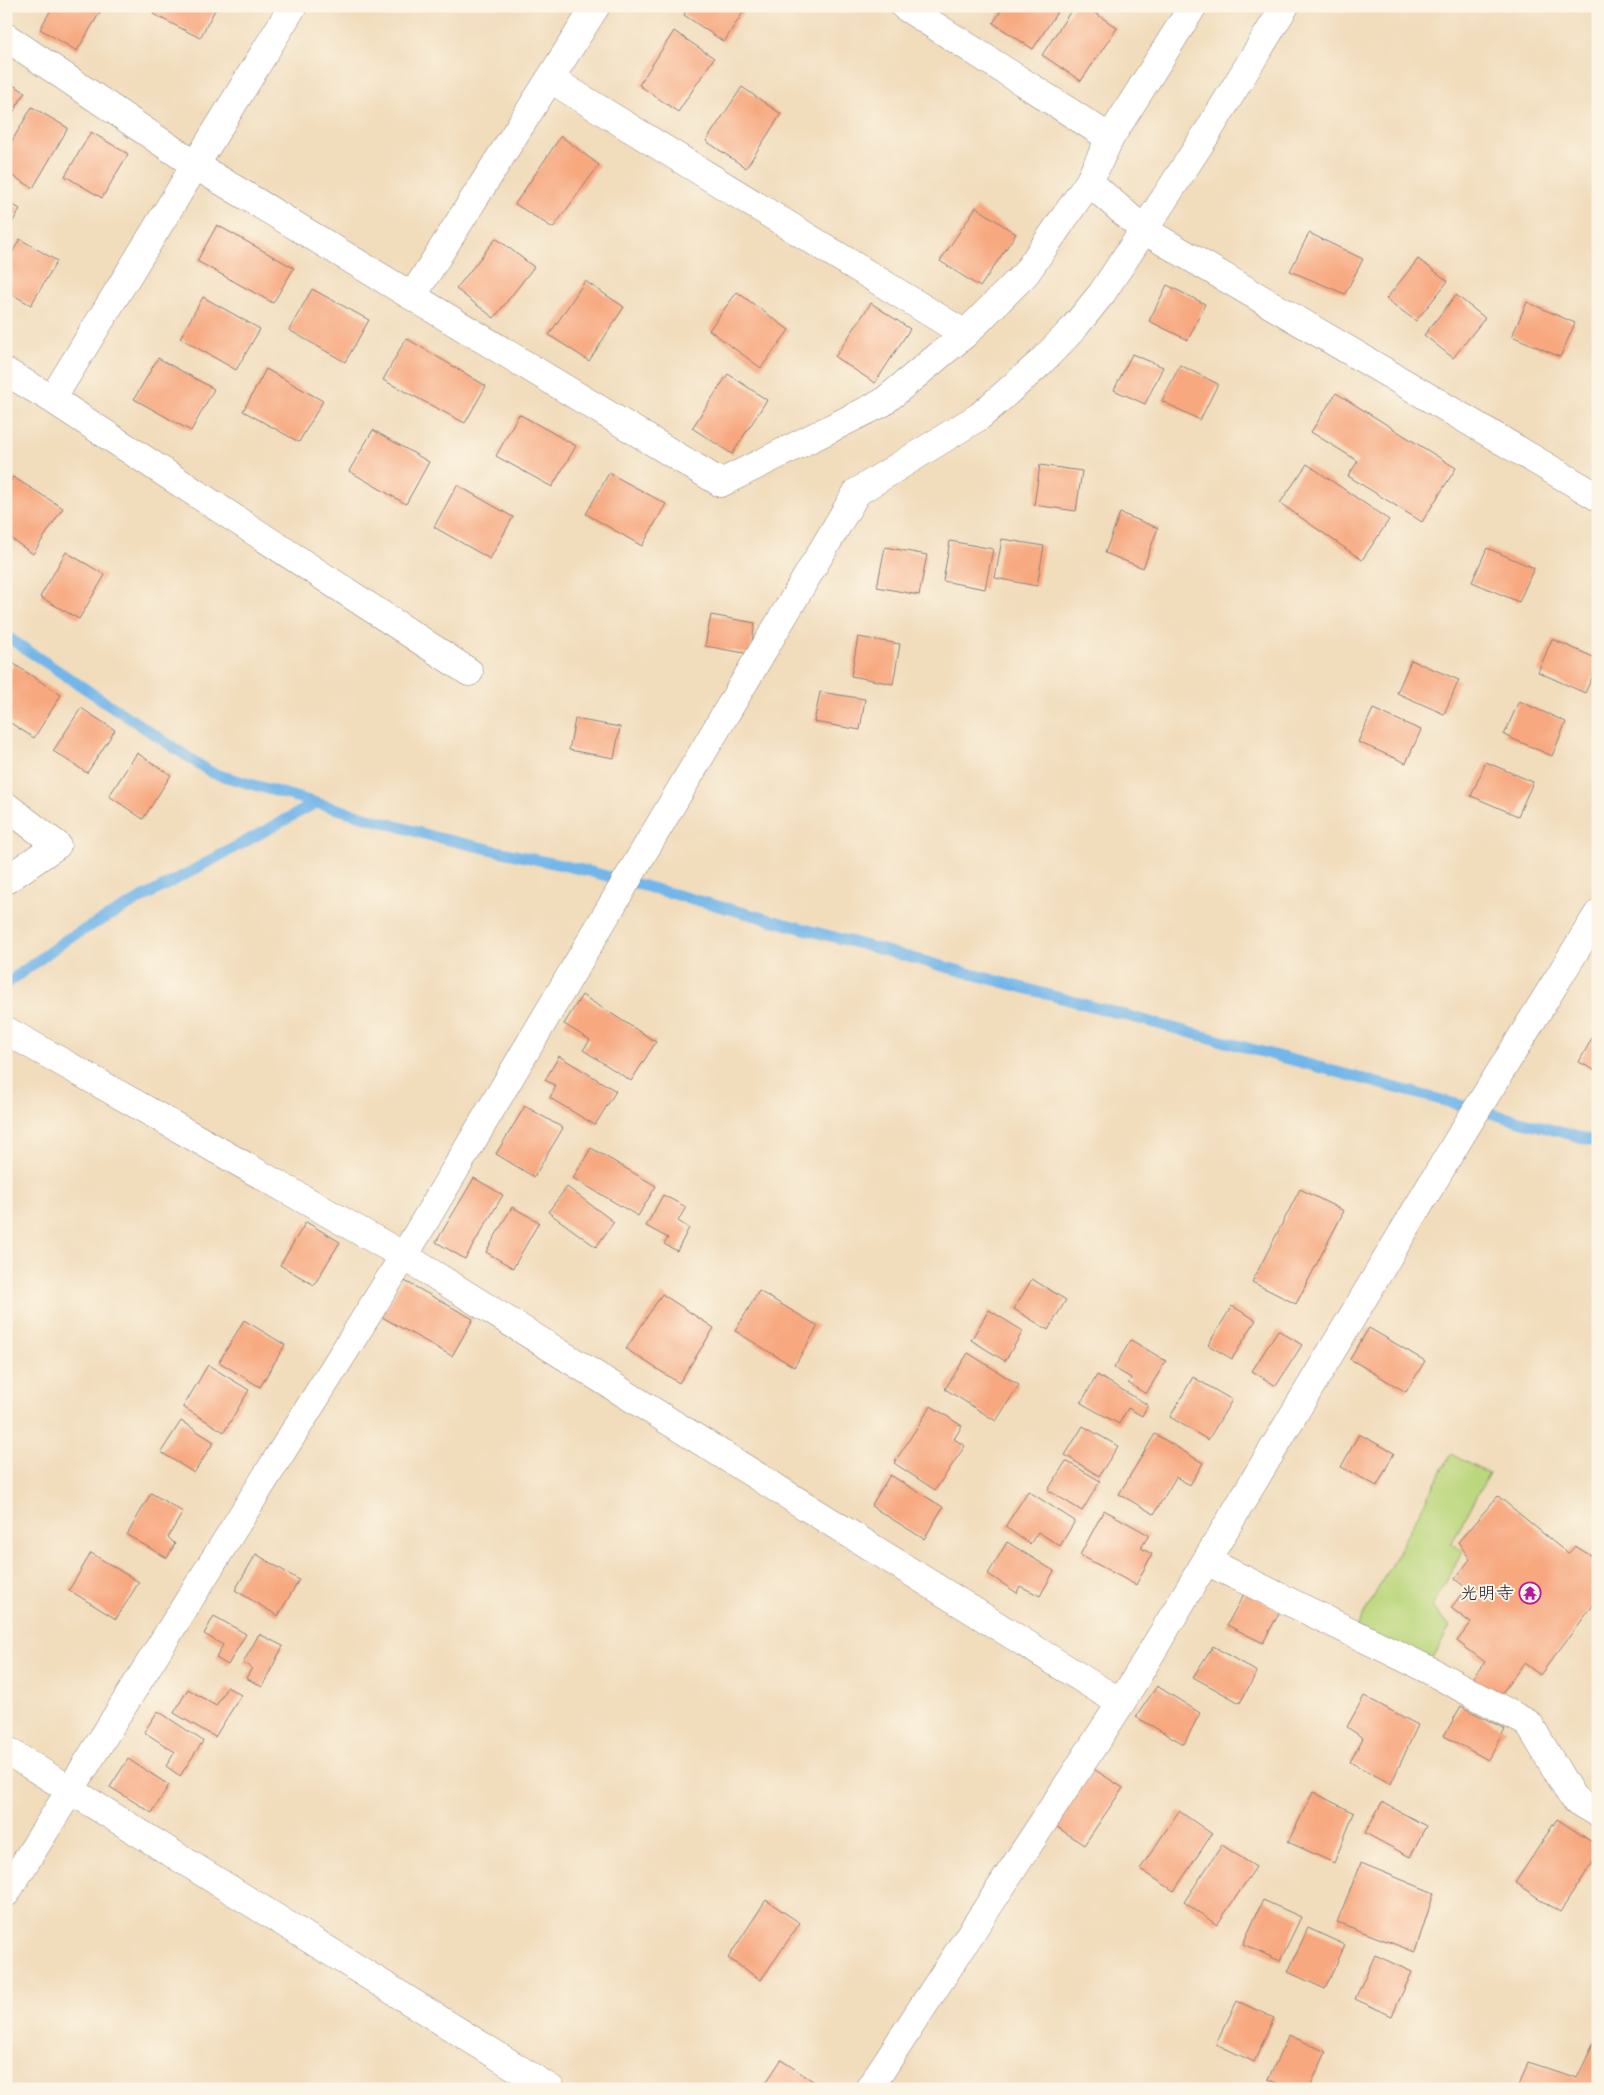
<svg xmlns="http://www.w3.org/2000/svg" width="1604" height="2095" font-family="Mali,'Klee One',sans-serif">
  <rect width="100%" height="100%" fill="#fcf5e5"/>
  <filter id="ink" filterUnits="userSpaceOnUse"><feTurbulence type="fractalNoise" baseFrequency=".02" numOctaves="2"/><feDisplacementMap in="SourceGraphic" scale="10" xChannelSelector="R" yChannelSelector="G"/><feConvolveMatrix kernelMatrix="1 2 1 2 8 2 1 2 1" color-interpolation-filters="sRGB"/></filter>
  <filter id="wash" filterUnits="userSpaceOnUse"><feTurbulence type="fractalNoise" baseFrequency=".0096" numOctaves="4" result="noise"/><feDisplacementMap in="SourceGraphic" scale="20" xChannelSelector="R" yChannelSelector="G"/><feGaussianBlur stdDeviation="1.12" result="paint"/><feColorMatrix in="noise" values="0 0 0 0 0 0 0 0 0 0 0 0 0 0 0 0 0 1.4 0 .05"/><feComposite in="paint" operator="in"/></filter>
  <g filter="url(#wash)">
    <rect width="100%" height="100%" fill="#f1dcbb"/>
    <path fill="#bbd77d" stroke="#6e7c5c" d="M1451,1454L1489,1474L1451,1544L1463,1551L1432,1607L1450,1627L1427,1669L1355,1631Z"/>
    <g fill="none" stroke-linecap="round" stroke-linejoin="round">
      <path stroke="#73b6e9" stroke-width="11" d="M6,636L212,773L435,837L588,871L1598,1142
        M6,984L67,939L316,803"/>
    </g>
    <g id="blocks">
      <path fill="#f7a87f" d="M53,6L103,7L77,51L40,29Z
        M158,6H217L200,38L153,14Z
        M689,6H747L724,42L684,15Z
        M1004,6H1061L1033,49L993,23Z
        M1074,6H1085L1117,28L1081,81L1042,55Z
        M674,31L714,58L678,112L639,85Z
        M6,81L25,92L6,125Z
        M742,87L781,114L746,168L706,141Z
        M32,107L68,128L33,188L6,172V151Z
        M91,132L128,154L102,198L65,176Z
        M561,136L599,165L553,228L515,204Z
        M6,201L20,209L6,233Z
        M976,207L1016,234L980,287L940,261Z
        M217,225L294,268L273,303L197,261Z
        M1309,233L1363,259L1345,294L1290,271Z
        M496,238L534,267L494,318L456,289Z
        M20,239L57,261L31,305L6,291V263Z
        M1418,259L1448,281L1416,321L1386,299Z
        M585,281L624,307L589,361L549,335Z
        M1167,285L1205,304L1188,340L1149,321Z
        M312,289L369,320L345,362L289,330Z
        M737,292L789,330L761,368L709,330Z
        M1456,295L1485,318L1453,358L1424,335Z
        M203,297L260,329L236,370L180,338Z
        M1527,302L1575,323L1560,357L1512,336Z
        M871,303L910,329L875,383L835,357Z
        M406,338L486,386L465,423L383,380Z
        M1132,354L1163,367L1145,404L1114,390Z
        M158,358L214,389L191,431L134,399Z
        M1180,365L1218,384L1200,420L1162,401Z
        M266,369L323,401L299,442L243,411Z
        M728,374L767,400L732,454L692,428Z
        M1336,393L1456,468L1422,522L1348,476L1358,461L1311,432Z
        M519,414L576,446L552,487L496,456Z
        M373,430L429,462L406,504L349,471Z
        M1307,464L1389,520L1362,560L1280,503Z
        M1040,465L1082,471L1076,511L1034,505Z
        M609,473L666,504L642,546L586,514Z
        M13,477L63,508L33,554L6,535V488Z
        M457,485L513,517L490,559L434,527Z
        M1120,513L1158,528L1143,568L1105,553Z
        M1002,539L1044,546L1037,586L995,578Z
        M950,541L993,549L985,589L943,581Z
        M885,547L927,555L919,595L877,587Z
        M1487,548L1534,568L1519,602L1472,582Z
        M66,552L105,575L79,619L40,597Z
        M711,615L755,623L750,654L705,646Z
        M858,637L900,644L893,684L851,676Z
        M1552,639L1598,659V664L1585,693L1538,672Z
        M1411,660L1459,680L1444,714L1397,693Z
        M14,664L61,695L34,738L6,720V677Z
        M820,692L865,699L860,730L814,722Z
        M1519,701L1566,722L1552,756L1504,735Z
        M81,708L115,730L87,773L53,751Z
        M1373,709L1421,730L1406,763L1358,742Z
        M575,719L620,727L614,758L569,750Z
        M137,753L171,775L143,819L109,796Z
        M1486,762L1533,782L1518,816L1471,796Z
        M582,995L656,1042L631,1081L583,1050L590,1040L564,1024Z
        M1598,1027V1072L1579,1062Z
        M559,1056L616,1091L595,1125L550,1098L556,1086L545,1080Z
        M525,1106L563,1128L534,1177L496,1154Z
        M591,1148L656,1186L638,1216L573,1178Z
        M474,1178L503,1195L465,1259L436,1242Z
        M567,1187L614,1222L596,1247L548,1212Z
        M1300,1189L1344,1211L1296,1304L1252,1282Z
        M663,1195L686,1207L678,1221L689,1228L677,1251L664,1244L668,1238L646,1226Z
        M512,1207L539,1222L513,1268L486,1252Z
        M306,1222L340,1242L314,1285L280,1265Z
        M1032,1279L1066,1300L1048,1330L1014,1309Z
        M403,1280L473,1319L452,1356L382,1317Z
        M759,1291L818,1326L794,1367L735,1331Z
        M662,1294L714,1328L679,1383L626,1349Z
        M1232,1306L1256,1320L1232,1359L1208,1345Z
        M989,1310L1023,1331L1005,1361L971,1340Z
        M244,1320L285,1345L260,1387L219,1362Z
        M1369,1328L1425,1361L1406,1392L1350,1359Z
        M1278,1330L1302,1345L1276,1386L1252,1371Z
        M1131,1340L1166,1361L1146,1394L1128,1383L1131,1378L1114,1368Z
        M968,1353L1019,1385L996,1421L945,1389Z
        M208,1365L249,1390L224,1432L183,1407Z
        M1097,1375L1148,1405L1142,1416L1128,1408L1119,1424L1081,1403Z
        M1193,1377L1232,1400L1208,1440L1170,1417Z
        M931,1406L962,1426L954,1439L965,1446L935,1490L894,1463Z
        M181,1421L214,1442L194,1473L161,1452Z
        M1083,1426L1118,1446L1099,1476L1065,1455Z
        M1155,1434L1203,1463L1190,1485L1176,1477L1154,1514L1119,1494Z
        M1359,1434L1394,1453L1377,1486L1341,1467Z
        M1066,1461L1100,1481L1082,1511L1048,1490Z
        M890,1475L943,1507L924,1539L871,1506Z
        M1028,1491L1075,1521L1060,1546L1038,1532L1030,1544L1005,1527Z
        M151,1493L183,1512L168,1537L175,1544L167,1558L127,1535Z
        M1498,1496L1568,1554L1575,1546L1598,1560V1599L1540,1675L1524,1663L1499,1697L1473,1677L1485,1662L1457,1641L1471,1623L1451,1608L1466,1588L1455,1579L1470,1559L1458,1542Z
        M1104,1510L1149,1535L1141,1548L1152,1554L1136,1585L1080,1555Z
        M1007,1542L1054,1571L1040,1596L1020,1586L1017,1593L988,1574Z
        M91,1553L139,1582L116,1619L69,1590Z
        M256,1554L299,1580L278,1616L235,1590Z
        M1245,1592L1280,1611L1263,1643L1227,1625Z
        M214,1616L246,1634L228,1665L216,1658L223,1645L204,1634Z
        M259,1634L283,1646L262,1687L246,1678L252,1668L243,1663Z
        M1213,1646L1257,1672L1240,1703L1193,1677Z
        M1157,1686L1200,1713L1184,1744L1136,1717Z
        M227,1687L241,1695L215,1737L174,1713L188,1689L216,1706Z
        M1364,1696L1418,1725L1391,1784L1350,1762L1363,1738L1347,1727Z
        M1461,1706L1505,1729L1488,1760L1444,1736Z
        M158,1711L203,1741L180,1776L166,1766L175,1752L144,1732Z
        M128,1759L169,1785L152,1813L110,1787Z
        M1089,1766L1123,1788L1084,1845L1051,1823Z
        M1313,1792L1354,1813L1334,1863L1288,1842Z
        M1382,1802L1426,1826L1410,1857L1365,1833Z
        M1179,1811L1212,1834L1174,1891L1140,1869Z
        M1557,1819L1598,1846V1855L1560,1912L1515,1883Z
        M1222,1845L1256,1867L1217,1925L1184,1902Z
        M1361,1863L1434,1893L1415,1952L1337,1922Z
        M766,1900L800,1923L761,1980L728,1958Z
        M1263,1900L1301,1917L1280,1961L1243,1944Z
        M1308,1928L1345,1945L1325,1989L1288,1972Z
        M1375,1955L1412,1972L1392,2016L1355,1999Z
        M1237,2001L1274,2018L1254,2062L1216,2044Z
        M1598,2034V2089H1518L1528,2062L1577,2078Z
        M1289,2035L1326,2052L1309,2089H1290L1268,2079Z
        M781,2060L825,2089H762Z"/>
    </g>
  </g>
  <g filter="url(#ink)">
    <use href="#blocks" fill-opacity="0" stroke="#8a7f7b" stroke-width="1"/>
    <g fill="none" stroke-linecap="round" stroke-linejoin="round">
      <g stroke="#8a7f7b" stroke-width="29">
        <path id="street" d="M904,6L1110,138
          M6,37L195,165L721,483L882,403L965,334L1026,273L1089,182L1110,138L1193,6
          M552,80L965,334
          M1089,182L1144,230L1598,497
          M413,295L596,6
          M6,806L57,845L6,880
          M7,1031L404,1256L1121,1703
          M1206,1561L1427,1669L1529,1724L1573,1798L1598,1813
          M6,1750L551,2089
          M6,1893L404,1256L857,492L980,416L1039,364L1072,330L1102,293L1144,230L1207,133L1285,6
          M869,2089L1121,1703L1461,1135L1598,914"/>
      </g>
      <g stroke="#8a7f7b" stroke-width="29">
        <path id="secondary" d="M6,372L52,399L469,672
          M52,399L293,6"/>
      </g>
      <use href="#street" stroke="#fff" stroke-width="28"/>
      <use href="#secondary" stroke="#fff" stroke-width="28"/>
    </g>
  </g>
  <defs>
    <g id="temple-ring" transform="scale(1.125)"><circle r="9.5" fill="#fcf5e5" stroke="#b5179e" stroke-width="1.5"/><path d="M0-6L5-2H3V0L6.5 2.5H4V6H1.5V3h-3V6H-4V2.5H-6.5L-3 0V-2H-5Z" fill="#b5179e"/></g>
  </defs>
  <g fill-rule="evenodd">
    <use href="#temple-ring" x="1530" y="1593"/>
  </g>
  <g text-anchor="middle" stroke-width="4" stroke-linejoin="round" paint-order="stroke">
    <g font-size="18" fill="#22223b" stroke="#fcf5e5" text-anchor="end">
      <text x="1514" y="1599">光明寺</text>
    </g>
  </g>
  <rect width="1604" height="2095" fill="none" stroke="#fcf5e5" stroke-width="25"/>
</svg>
